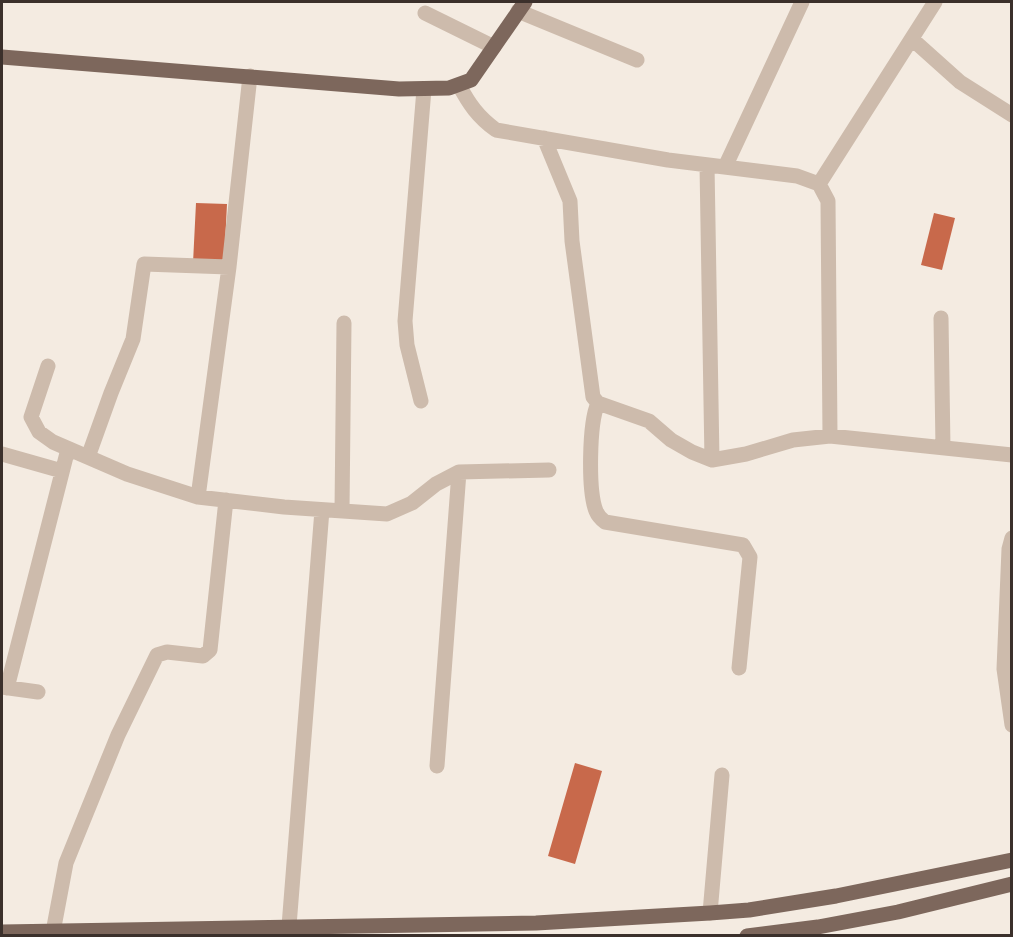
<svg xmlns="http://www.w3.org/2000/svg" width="1013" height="937" font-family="Commissioner,sans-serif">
  <rect width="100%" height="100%" fill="#f4ebe1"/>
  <path fill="#c8694b" d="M196,203L227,204L224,264L193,263Z
    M934,213L955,218L942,270L921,265Z
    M575,763L602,771L575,864L548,856Z"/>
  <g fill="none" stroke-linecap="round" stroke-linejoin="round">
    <path stroke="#cdbbac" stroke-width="15" d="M518,11L637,60
      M425,13L494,47
      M912,39L960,82L1012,115
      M459,85C469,104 478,117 496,130L668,160L797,176L819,184L828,201L830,436
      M544,138L570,201L572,241L593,397L598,403L649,421L671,440L692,452L712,460L746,454L793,440L830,436L1012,455
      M707,165L712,460
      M725,167L802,2
      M819,184L935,2
      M941,318L943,448
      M48,366L31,417L39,432L53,442L127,474L198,497L284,507L387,514L412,503L436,484L459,472L549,470
      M421,401L407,345L405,321L424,89
      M598,403C589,423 588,491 596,511C598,516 601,519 605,522L743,545L750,557L739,668
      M2,454L62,471
      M88,457L111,393L133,339L144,264L229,267
      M198,497L229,267L250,76
      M342,511L344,323
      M1012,538L1009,549L1004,669L1012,725
      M2,687L38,692
      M7,688L68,449
      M437,766L459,472
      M710,913L722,775
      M289,926L322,510
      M53,932L66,863L118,735L157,655L167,652L203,656L210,650L226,500"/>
    <path stroke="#7d675c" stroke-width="15" d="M2,57L399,89L449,88L471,80L525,2
      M2,932L536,923L710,913L749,910L836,896L1012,860
      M747,936L818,927L898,912L1012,884"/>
  </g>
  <rect width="1013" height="937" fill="none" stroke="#3b302b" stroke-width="6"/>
</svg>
